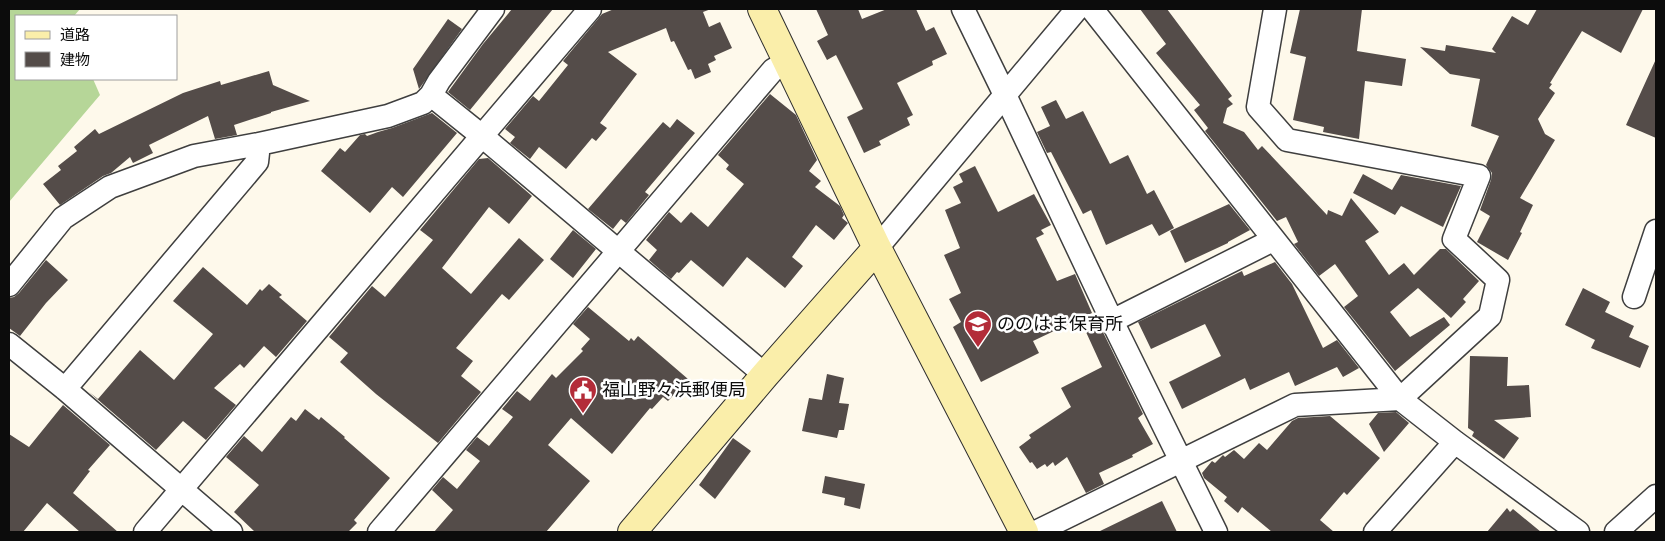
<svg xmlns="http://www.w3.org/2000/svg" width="1665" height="541" font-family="'PT Serif','Noto Sans JP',serif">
  <rect width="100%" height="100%" fill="#fef9eb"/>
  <path fill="#b6d698" d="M9,9H80L74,16H16V79H93L100,95L9,202Z"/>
  <path fill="#544c49" d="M512,9H553L470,110L448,92L483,44Z
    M614,9H711L703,12L709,27L720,22L732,48L714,56L716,60L708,64L711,72L695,79L691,69L688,70L674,41L671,42L666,28L608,52L637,74L600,123L607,128L596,141L592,138L566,169L539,147L530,159L510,143L515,137L505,129L533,96L539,101L568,65L563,61L602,14Z
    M816,9H858L862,19L887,9H916L926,31L934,27L947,54L932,61L933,65L897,83L913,115L907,118L910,125L879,141L881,145L864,153L847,117L863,109L836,55L827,60L817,41L828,35Z
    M1140,9H1167L1232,96L1228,99L1233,104L1227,108L1223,123L1244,132L1258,150L1262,146L1327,215L1328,210L1342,216L1351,198L1379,232L1365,241L1389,275L1404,263L1414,275L1440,249H1446L1479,281L1463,299L1466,302L1451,318L1418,288L1390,312L1410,337L1444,317L1450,325L1395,371L1344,307L1358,296L1335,264L1319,276L1294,244L1298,242L1286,217L1277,221L1205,131L1208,128L1194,110L1200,105L1156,53L1166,44Z
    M1300,9H1362L1357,51L1406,59L1402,86L1365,81L1359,139L1323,132L1324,127L1293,120L1306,57L1290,53Z
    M1537,9H1643L1621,53L1582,31L1550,83L1552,84L1549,88L1555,93L1538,119L1545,134L1555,140L1520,198L1533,205L1520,232L1522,233L1508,260L1477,242L1490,216L1480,210L1491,180L1492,173L1486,165L1499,136L1471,126L1480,79L1450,74L1420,47L1445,51L1446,45L1496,53L1492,49L1512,16L1528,25Z
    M448,19L462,29L419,89L413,69Z
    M1656,59V138L1626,125Z
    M269,71L273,85L310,101L271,112V113L234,125L237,135L215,139L208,116L149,145L153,153L133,163L130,157L111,173L103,176L60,205L43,184L61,170L58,166L77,151L74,147L95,129L99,134L183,93L220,81L221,85Z
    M770,94L796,115L817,160L809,171L821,181L815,187L840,206L844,215L842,218L848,223L834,240L816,225L792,257L803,266L785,288L747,257L723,287L691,260L679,273L677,272L671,279L649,260L657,250L646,240L669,212L681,223L691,212L708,227L744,184L726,169L729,165L718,155Z
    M1056,100L1066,119L1083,111L1110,164L1128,155L1147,194L1154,190L1174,228L1159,236L1152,224L1106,245L1091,210L1083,214L1051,152L1047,153L1037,132L1050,126L1041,107Z
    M432,113L457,133L403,197L392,187L370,213L321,171L340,148L345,152L360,135L365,134L367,136L378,132L392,128Z
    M677,119L695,133L645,192L649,195L626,223L621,219L613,229L588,209L663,122L670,128Z
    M488,158L532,196L509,224L489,207L442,268L471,294L519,238L544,260L509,300L502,294L456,348L473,361L461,376L481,392L438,443L376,394L340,362L348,353L329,337L372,286L385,297L433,240L420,230L479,159Z
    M975,166L998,212L1034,194L1051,225L1041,230L1044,234L1036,238L1057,281L1075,274L1092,313L1033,341L1039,353L981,382L953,327L961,322L949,299L961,293L944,255L960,248L945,210L961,203L953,187L963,182L959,174Z
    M1363,174L1392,190L1401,175L1461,186L1443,227L1401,206L1395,215L1353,193Z
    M1229,204L1250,230L1228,242V243L1185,263L1170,231Z
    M573,230L596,249L573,278L550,259Z
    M46,260L68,280L46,303L20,336L9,328V298L14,297L19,293Z
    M1275,262L1292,284L1323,348L1337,340L1359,368L1343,377L1337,367L1295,386L1289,372L1250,390L1245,378L1182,409L1169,382L1221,356L1205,324L1151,349L1138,322L1242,271L1244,276Z
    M203,267L247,305L260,289L262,291L269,284L282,295L279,297L307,321L276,357L264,346L244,368L240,364L214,388L236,405L206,440L183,421L156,450L89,392L98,399L140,350L174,380L213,334L173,301Z
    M1583,288L1610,302L1605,312L1634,326L1629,337L1649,346L1640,368L1591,348L1595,340L1565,325Z
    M588,307L629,341L631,338L634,341L638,336L688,379L668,401L663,397L652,409L650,408L612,454L571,418L548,445L590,481L546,532H434L453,510L432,490L443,477L457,489L480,461L466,450L477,437L489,446L513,417L502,409L517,391L530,401L552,374L556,378L583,351L581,349L590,339L573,324Z
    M1100,326L1143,414L1138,418L1153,444L1132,455L1133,457L1099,473L1104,484L1086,493L1067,457L1055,466L1053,462L1047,467L1045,464L1037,469L1032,462L1030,463L1019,447L1031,438L1029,435L1071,407L1061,388L1102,367L1086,332Z
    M1470,356L1508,357L1507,386L1529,385L1531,417L1494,420L1519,438L1504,459L1472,436L1474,432L1468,428Z
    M827,374L844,378L839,403L849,404L844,430H839L837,438L802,431L809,398L822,400Z
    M63,405L110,445L88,470L90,471L73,493L118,532H80L47,503L23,532H9V434L29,447Z
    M305,409L319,420L321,417L345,437L344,438L390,478L354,520L357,523L348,532H255L234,512L259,485L226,457L244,436L262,452L291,417L296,421Z
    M1396,412L1409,423L1384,452L1369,424L1378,413Z
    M1330,416L1380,458L1347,495L1344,492L1320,520L1334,532H1272L1242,507L1238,513L1224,501L1227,497L1204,478L1202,473L1212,461L1215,463L1223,455L1225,457L1234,450L1244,459L1259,443L1267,450L1292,421L1298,418Z
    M733,438L751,451L715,499L699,485Z
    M825,476L865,484L860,509L844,505L845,498L822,493Z
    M1162,501L1177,532H1098Z
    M1507,508L1510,512L1513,509L1541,532H1487Z"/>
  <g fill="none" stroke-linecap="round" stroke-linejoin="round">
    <g stroke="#3f3f3f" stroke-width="25">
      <path id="street" d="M963,9L1005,95L1112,321L1216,532
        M1092,9L1400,399L1455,442L1578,532
        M431,95L482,136L765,375
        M877,248L1077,9
        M9,285L63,218L110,187L194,156L259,144L388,116L423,103L431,95L439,81L493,9
        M1634,297L1656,231
        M1112,321L1273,240
        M9,344L65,389L231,532
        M65,389L257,162L259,144
        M145,532L590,9
        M379,532L773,70L788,61
        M1036,532L1295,405L1400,399L1490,316L1498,280L1454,239L1479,176L1287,140L1258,107L1275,9
        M1375,532L1455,442
        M1616,532L1656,496"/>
    </g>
    <g stroke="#2e2e2e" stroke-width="30">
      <path id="secondary" d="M762,9L877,248L1024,532
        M632,532L765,375L877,248"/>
    </g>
    <use href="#street" stroke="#fff" stroke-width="22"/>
    <use href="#secondary" stroke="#faeeaa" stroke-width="28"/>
  </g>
  <defs>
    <g id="school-pin" transform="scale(1.4375)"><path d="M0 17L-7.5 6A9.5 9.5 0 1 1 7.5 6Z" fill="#b32c39" stroke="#fff"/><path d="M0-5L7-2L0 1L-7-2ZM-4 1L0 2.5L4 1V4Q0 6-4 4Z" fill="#fff"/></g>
    <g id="civic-pin" transform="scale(1.4375)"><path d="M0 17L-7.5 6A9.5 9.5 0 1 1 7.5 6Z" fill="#b32c39" stroke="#fff"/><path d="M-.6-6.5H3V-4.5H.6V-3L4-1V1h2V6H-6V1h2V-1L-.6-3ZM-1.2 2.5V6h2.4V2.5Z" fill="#fff"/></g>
  </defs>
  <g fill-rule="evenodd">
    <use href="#school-pin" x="978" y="324"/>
    <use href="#civic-pin" x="583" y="390"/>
  </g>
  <g text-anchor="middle" stroke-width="5" stroke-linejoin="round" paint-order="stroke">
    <g font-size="18" fill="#0c0c0c" stroke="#fff" text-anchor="start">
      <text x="997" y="330">ののはま保育所</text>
      <text x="602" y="396">福山野々浜郵便局</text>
    </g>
  </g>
  <rect width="1665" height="541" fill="none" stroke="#0c0c0c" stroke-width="20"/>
  <rect x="15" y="15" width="162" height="65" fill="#ffffff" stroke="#9e9e9e"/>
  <rect x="25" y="31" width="25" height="8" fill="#faeeaa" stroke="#9e9e9e"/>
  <text x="60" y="40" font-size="15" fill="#0c0c0c">道路</text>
  <rect x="25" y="52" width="25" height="15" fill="#544c49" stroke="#9e9e9e"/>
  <text x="60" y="65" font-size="15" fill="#0c0c0c">建物</text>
</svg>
